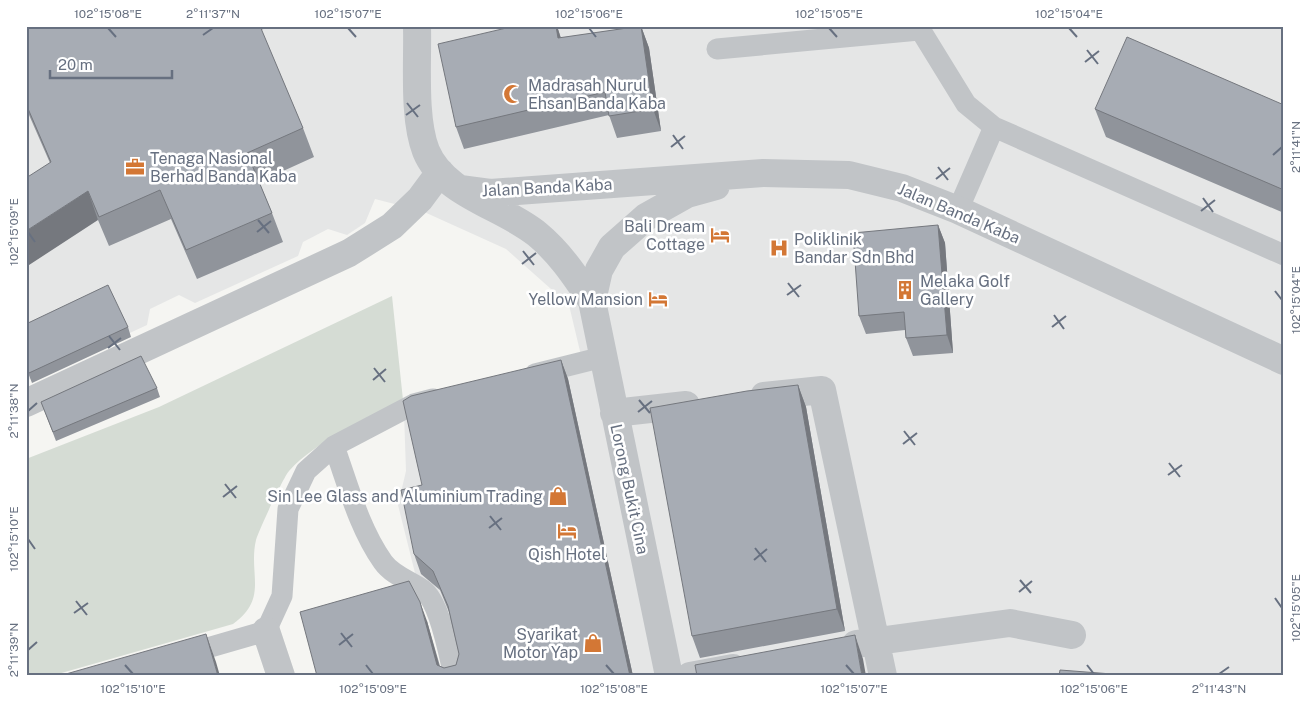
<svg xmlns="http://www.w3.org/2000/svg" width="1310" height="702" font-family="'Public Sans',sans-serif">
  <rect width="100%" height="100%" fill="#f5f5f2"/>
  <path fill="#e5e6e6" d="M26,26H1284V676H446L431,620L418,585L398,505L406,471L404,413L584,368L569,305L506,249L422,211L375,199L365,223L347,235L328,229L303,242L298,256L195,303L179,295L150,309L147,325L26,381Z"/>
  <path fill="#d5dcd4" d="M392,296L403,400C366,420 317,440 289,471C283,478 259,530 256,540C248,574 269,598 233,624L51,676H26V459L159,407Z"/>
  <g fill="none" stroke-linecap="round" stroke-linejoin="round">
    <path stroke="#c1c4c7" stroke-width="21" d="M918,26L966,104L994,127L958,210
      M717,49L919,30
      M994,127L1284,255
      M535,374L603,357
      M334,446C348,485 359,528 383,562C393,576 411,581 423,590C440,602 449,655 454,676
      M183,655L266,631L282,596L288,509L306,471L334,446L414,404L433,399"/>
    <path stroke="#c1c4c7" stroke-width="28" d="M417,26C418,62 413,118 426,151C444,195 503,206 537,234C560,253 575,276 592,301L669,676
      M460,189L490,193L763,173L849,175L902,188L958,210L1284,361
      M592,301L599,270L612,247L646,217L687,194L716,186
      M764,396L822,390L883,676
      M26,403L349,253L392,226L420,199L440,172
      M614,413L686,405
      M266,631L281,676
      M856,644L1010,623L1072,635
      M690,676L733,668"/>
  </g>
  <path fill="#90949b" d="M26,26H271L261,30L303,128L314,157L259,182L272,213L283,242L197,279L171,219L109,246L98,220L50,163L26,108Z
    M515,26H557L561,38L641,26L649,48L661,131L617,138L609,115L464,149L456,127Z
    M1284,105V213L1106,137L1095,109Z
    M938,225L945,243L953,353L913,356L906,338L905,330L866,334L859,316Z
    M26,324L128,327L131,337L32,383L27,370H26Z
    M561,360L568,379L633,676H317L427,621L440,666L444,668L456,665L459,654L449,612L440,590L421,574L414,554L422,485Z
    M798,385L806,407L845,631L700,658L692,636Z
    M157,388L160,397L56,441L41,402Z"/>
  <path fill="#75787e" d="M556,26H557L561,39L558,38Z
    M641,26L649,48L661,131L653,109Z
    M88,191L98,220L26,267V231Z
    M938,225L945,243L953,353L947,335Z
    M561,360L568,379L633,676H630Z
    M798,385L806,407L845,631L837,609Z
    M420,602L427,621L442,676L437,665Z
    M206,634L216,662L220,676H218Z
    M855,635L863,659L866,676H862Z"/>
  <path fill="#a7acb4" stroke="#75787e" d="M26,26H260L303,128L247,153L272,213L186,250L160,190L99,217L88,191L26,231V178L51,162L26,104Z
    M515,26H556L558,38L641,26L653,109L609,116L605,92L456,127L438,44Z
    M1127,37L1284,105V190L1095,109Z
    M938,225L947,335L906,338L904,312L859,316L853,233Z
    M108,285L128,327L29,373L26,367V324Z
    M141,356L157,388L53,432L41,402Z
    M561,360L630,676H317L300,612L409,581L420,602L437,665L444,668L456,665L459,654L448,606L433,571L414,554L401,490L422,485L403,401L411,396Z
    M798,385L837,609L692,636L650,408L747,391Z
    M206,634L218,676H59Z
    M855,635L862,676H697L695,665Z
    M1060,670L1138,676H1059Z"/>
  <path fill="none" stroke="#677080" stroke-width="2" d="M108,28L116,37M348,28L356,37M589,28L596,37M829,28L837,37M1069,28L1077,37M203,35L213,28M1087,50L1098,64M1085,62L1099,51M407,103L418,117M406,115L420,105M673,135L683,149M671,147L685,136M1273,155L1282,147M938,167L948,180M936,179L950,168M1203,198L1213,212M1201,211L1215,200M258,220L269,233M28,232L35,242M257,232L271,221M523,251L534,265M522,264L536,253M788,283L799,297M1275,291L1282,300M787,295L801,285M1054,315L1064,329M1052,327L1066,316M109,336L120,350M108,348L121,338M374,368L385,382M373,380L386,369M639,400L650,413M28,411L37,403M638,412L652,401M904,431L915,445M903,444L917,433M1169,463L1180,477M1168,475L1182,465M225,484L236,498M223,497L237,486M490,516L501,530M489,528L502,518M28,539L35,549M755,548L766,562M754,560L767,549M1020,580L1031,593M1019,592L1032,581M1275,598L1282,608M76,601L87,615M74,613L88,603M341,633L352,647M339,645L353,634M28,650L37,642M125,665L133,674M366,665L373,674M606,665L614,674M846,665L854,674M1087,665L1094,674M1219,674L1229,667"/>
  <defs>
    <g id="mosque-bare" transform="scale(1.5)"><path d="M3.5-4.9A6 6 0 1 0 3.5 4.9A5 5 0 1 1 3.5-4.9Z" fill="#d37735" stroke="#fff" stroke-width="2.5" paint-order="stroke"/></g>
    <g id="office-bare" transform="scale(1.5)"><path d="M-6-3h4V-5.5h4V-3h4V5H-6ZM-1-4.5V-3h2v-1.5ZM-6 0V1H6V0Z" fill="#d37735" stroke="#fff" stroke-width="2.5" paint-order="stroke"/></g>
    <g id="hotel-bare" transform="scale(1.5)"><path d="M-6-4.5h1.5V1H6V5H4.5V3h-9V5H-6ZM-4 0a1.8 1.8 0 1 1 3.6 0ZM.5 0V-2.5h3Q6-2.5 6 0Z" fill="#d37735" stroke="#fff" stroke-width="2.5" paint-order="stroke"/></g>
    <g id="hospital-bare" transform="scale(1.5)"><path d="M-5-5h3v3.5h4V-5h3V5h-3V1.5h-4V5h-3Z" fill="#d37735" stroke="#fff" stroke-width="2.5" paint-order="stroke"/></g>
    <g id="building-bare" transform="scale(1.5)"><path d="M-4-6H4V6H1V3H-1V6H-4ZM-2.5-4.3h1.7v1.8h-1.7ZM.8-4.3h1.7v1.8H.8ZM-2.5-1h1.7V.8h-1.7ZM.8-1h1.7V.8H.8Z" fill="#d37735" stroke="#fff" stroke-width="2.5" paint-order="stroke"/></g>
    <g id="shop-bare" transform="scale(1.5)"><path d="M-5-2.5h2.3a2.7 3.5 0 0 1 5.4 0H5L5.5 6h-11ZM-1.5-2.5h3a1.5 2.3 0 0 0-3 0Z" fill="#d37735" stroke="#fff" stroke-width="2.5" paint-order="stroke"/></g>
  </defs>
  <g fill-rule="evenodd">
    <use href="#mosque-bare" x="513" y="94"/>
    <use href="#office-bare" x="135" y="167"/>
    <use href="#hotel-bare" x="720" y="235"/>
    <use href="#hospital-bare" x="779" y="248"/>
    <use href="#building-bare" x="905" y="290"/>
    <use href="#hotel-bare" x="658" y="299"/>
    <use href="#shop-bare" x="558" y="496"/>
    <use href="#hotel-bare" x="567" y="531"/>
    <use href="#shop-bare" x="593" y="643"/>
  </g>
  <g text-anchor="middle" stroke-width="5" stroke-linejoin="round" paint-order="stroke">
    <g font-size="16" fill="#677080" stroke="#fff" text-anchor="start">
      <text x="528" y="91">Madrasah Nurul<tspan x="528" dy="18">Ehsan Banda Kaba</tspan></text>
      <text x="150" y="164">Tenaga Nasional<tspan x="150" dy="18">Berhad Banda Kaba</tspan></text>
      <text x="705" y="232" text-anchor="end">Bali Dream<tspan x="705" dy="18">Cottage</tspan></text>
      <text x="794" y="245">Poliklinik<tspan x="794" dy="18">Bandar Sdn Bhd</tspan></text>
      <text x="920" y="287">Melaka Golf<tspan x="920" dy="18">Gallery</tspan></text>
      <text x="643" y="305" text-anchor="end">Yellow Mansion</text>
      <text x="543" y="502" text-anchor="end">Sin Lee Glass and Aluminium Trading</text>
      <text x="567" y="560" text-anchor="middle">Qish Hotel</text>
      <text x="578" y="640" text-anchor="end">Syarikat<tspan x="578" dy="18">Motor Yap</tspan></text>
    </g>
    <g font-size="16" fill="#677080" stroke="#fff">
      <text transform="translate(547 187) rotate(-3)" y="6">Jalan Banda Kaba</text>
      <text transform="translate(959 213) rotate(23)" y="6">Jalan Banda Kaba</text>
      <text transform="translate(630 489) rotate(78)" y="6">Lorong Bukit Cina</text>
    </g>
  </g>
  <rect width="1310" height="702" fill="none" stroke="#ffffff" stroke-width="55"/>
  <path d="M50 70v8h122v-8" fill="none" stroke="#677080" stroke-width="2.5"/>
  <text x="58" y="70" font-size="15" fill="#677080" stroke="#ffffff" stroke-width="4" paint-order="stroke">20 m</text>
  <rect x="28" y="28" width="1254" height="646" fill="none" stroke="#677080" stroke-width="2"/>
  <g font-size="12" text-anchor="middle" fill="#677080">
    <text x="108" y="18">102°15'08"E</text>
    <text x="213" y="18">2°11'37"N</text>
    <text x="348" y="18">102°15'07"E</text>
    <text x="589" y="18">102°15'06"E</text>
    <text x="829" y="18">102°15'05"E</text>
    <text x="1069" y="18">102°15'04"E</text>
    <text transform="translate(1296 147) rotate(-90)" y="4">2°11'41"N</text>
    <text transform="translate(14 232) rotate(-90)" y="4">102°15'09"E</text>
    <text transform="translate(1296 300) rotate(-90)" y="4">102°15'04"E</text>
    <text transform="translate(14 411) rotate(-90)" y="4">2°11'38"N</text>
    <text transform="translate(14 539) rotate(-90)" y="4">102°15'10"E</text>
    <text transform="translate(1296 608) rotate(-90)" y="4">102°15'05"E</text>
    <text transform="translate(14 650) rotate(-90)" y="4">2°11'39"N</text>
    <text x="133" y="693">102°15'10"E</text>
    <text x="373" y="693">102°15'09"E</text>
    <text x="614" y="693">102°15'08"E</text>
    <text x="854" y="693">102°15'07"E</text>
    <text x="1094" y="693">102°15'06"E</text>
    <text x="1219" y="693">2°11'43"N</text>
  </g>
</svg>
